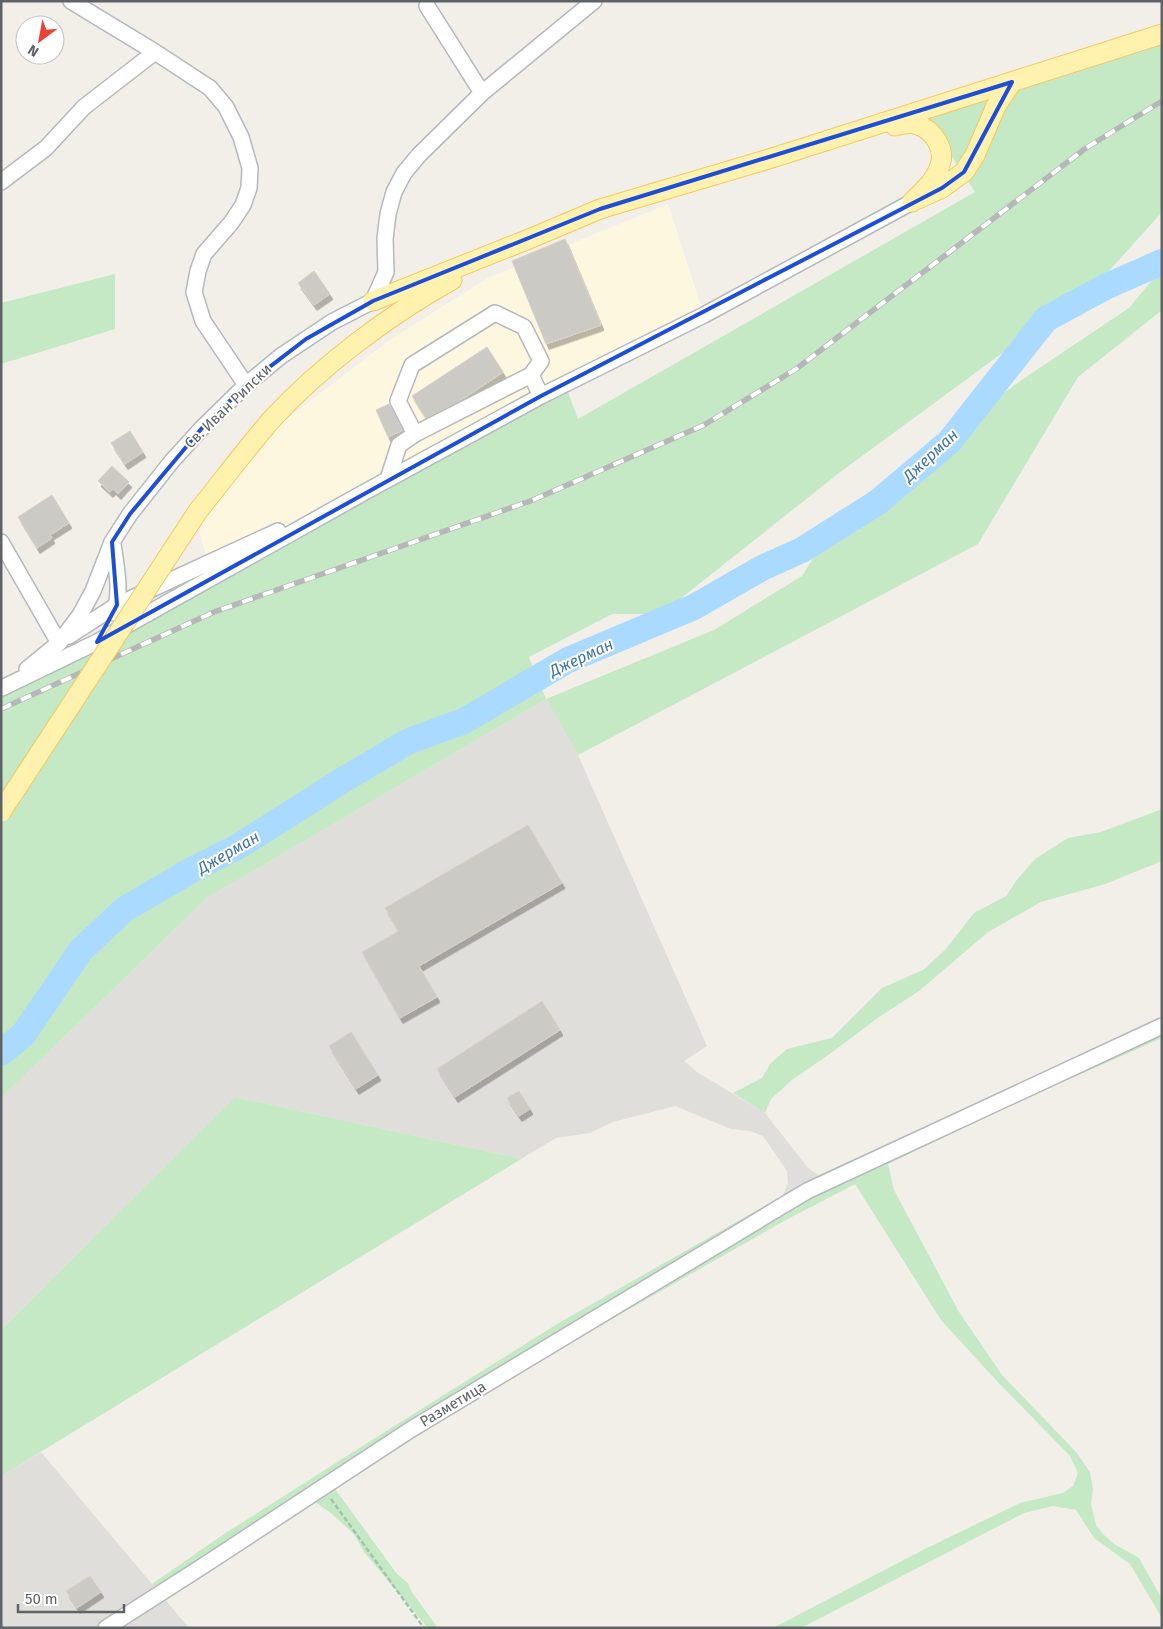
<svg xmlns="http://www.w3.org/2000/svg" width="1163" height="1629" font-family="'Fira Sans',sans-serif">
  <defs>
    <filter id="shadow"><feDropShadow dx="3" dy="5.5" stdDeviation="0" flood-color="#0004"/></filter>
  </defs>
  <rect width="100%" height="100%" fill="#f1efe8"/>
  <path fill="#fef7e0" d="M668,204L704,315L363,493L208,562L195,517L245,451L391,339L488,278Z"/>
  <path fill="#e0deda" d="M546,699L578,755L707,1046L684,1061L697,1072L765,1113L808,1168L819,1175L782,1197L788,1183L787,1171L763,1136L750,1131L731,1129L675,1106L613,1122L590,1133L556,1138L521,1159L235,1097L1,1330V1098L207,898Z
    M41,1452L189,1628H1V1476Z"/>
  <path fill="#c5e8c5" d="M1162,39V212L1074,310L1005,351L839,473L661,614H612L529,657L546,699L714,630L802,576L842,512L1023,379L1129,308L1162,268V310L1078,377L978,544L578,755L546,699L207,898L1,1098V689L565,384L578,419L975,192L922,111Z
    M115,274V329L1,364V303Z
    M1162,809V861L1105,884L1041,902L988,932L919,991L879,1017L838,1048L792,1080L771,1099L765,1113L733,1093L762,1078L770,1064L787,1049L832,1038L882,988L923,970L945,950L974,913L1006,896L1016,881L1035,859L1068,838L1101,832Z
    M1162,1019V1038L1020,1101L888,1164L894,1190L959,1312L1002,1375L1076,1452L1090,1472L1093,1489L1091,1504L1096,1525L1104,1535L1114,1544L1139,1558L1162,1599V1618L1130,1564L1094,1538L1076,1510L1053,1506L1024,1513L801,1628H773L923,1550L1020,1503L1063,1493L1073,1486L1078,1473L1070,1456L995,1379L941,1320L855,1184L784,1221L508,1378L335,1489L397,1574L408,1583L411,1591L438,1628H428L364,1552L355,1535L332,1514L314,1501L164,1598L152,1584L221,1536L383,1433L557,1324L819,1175Z
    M235,1097L521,1159L1,1476V1330Z"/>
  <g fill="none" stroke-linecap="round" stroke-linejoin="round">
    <path stroke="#aadaff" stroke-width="26" d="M1,1053L23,1035L81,950L125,909L190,871L239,846L343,780L409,741L464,721L568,660L694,607L762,568L802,550L878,502L949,442L1046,319L1105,287L1162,262"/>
  </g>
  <path fill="#cccac5" stroke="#d6d1c6" filter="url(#shadow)" d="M565,239L601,325L546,344L512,261Z
    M314,271L330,294L314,305L298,283Z
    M487,347L503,372L458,402L426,418L412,396Z
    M389,404L403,430L388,437L376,410Z
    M130,431L143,452L125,464L111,443Z
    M112,466L129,482L118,494L113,489L110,492L98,481Z
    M52,495L69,523L50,535L52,538L37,548L18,517Z
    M528,825L562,883L419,966L437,997L400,1018L362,952L399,931L385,908Z
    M542,1001L560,1030L455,1097L437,1069Z
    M351,1032L378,1075L356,1089L329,1046Z
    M519,1091L530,1109L519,1116L507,1098Z
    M90,1576L101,1592L77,1608L66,1591Z"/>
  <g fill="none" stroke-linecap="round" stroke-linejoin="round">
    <g stroke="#b5b8bc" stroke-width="18">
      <path id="minor" d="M71,1L155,52
        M427,6L482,93
        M1,182L46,148L84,107L155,52L210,88L226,107L241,137L250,168L249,188L243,205L231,223L204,254L198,271L194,292L203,321L246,385
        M415,434L398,401L412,365L495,313L524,327L541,361L531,375
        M388,479L399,445L415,434L531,375L541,396
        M1,542L59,643
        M113,544C116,565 122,593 114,613
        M69,636L117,605L278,531
        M27,669L59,643L80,615L93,591L112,542L130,514L172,461L202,428L246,385L281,356L332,322L373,301L386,272L385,239L388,214L394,192L404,173L419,155L482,93L594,1
        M2,688L97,642L363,493L541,396L704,315L912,202
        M106,1628L203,1566L410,1430L807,1191L1162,1026"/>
    </g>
    <g stroke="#f2c960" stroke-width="21">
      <path id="major" d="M895,126C902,124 910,122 918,125C933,130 946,149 940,165C936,180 923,191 912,202
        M918,199L942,188L964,172L975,155L996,106L1012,82
        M373,301L529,239L600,209L772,158L1162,34
        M198,511C223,480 246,449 272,419C321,366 389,315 452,280"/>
    </g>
    <path stroke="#9cc7a9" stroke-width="2.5" stroke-dasharray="5 2.5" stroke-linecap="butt" d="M331,1499L424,1628"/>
    <use href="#minor" stroke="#fff" stroke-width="15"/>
    <use href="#major" stroke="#fff2af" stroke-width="19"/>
    <g stroke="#b6b7b8" stroke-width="5.5">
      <path id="rail" d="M1,709L214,612L533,500L704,425L796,369L1086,148L1162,101"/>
    </g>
    <use href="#rail" stroke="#fff" stroke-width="4" stroke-dasharray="11" stroke-linecap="butt"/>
    <g stroke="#f2c960" stroke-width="21" stroke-linecap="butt">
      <path id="major-bridge" d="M1,812L198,511"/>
    </g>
    <use href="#major-bridge" stroke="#fff2af" stroke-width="19"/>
  </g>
  <path fill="none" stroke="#1d4ed8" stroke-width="4" stroke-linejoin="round" d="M1012,82L964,172L942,188L541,396L97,642L117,605L112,542L130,514L202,428L246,385L306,339L373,301L600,209Z"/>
  <g text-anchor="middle" stroke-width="4" stroke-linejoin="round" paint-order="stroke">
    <g font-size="15" fill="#5f6368" stroke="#fff">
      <text transform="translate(228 406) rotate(-44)" y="5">Св. Иван Рилски</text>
      <text transform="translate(453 1404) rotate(-31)" y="5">Разметица</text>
    </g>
    <g font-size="16" font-style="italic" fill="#4174aa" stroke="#fff">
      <text transform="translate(930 455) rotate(-43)" y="6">Джерман</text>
      <text transform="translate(581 657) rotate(-25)" y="6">Джерман</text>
      <text transform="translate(228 852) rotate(-30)" y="6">Джерман</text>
    </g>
  </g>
  <rect width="1163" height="1629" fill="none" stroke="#5f6368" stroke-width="5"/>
  <g transform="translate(40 40) rotate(212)"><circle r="24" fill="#ffffff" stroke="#bfc1c3"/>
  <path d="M0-4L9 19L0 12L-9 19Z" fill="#ea4335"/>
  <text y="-8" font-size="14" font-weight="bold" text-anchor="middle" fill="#5f6368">N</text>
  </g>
  <path d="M18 1604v8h106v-8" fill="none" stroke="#5f6368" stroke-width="2.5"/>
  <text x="25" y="1604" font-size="15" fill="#5f6368" stroke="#ffffff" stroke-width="4" paint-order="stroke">50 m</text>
</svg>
